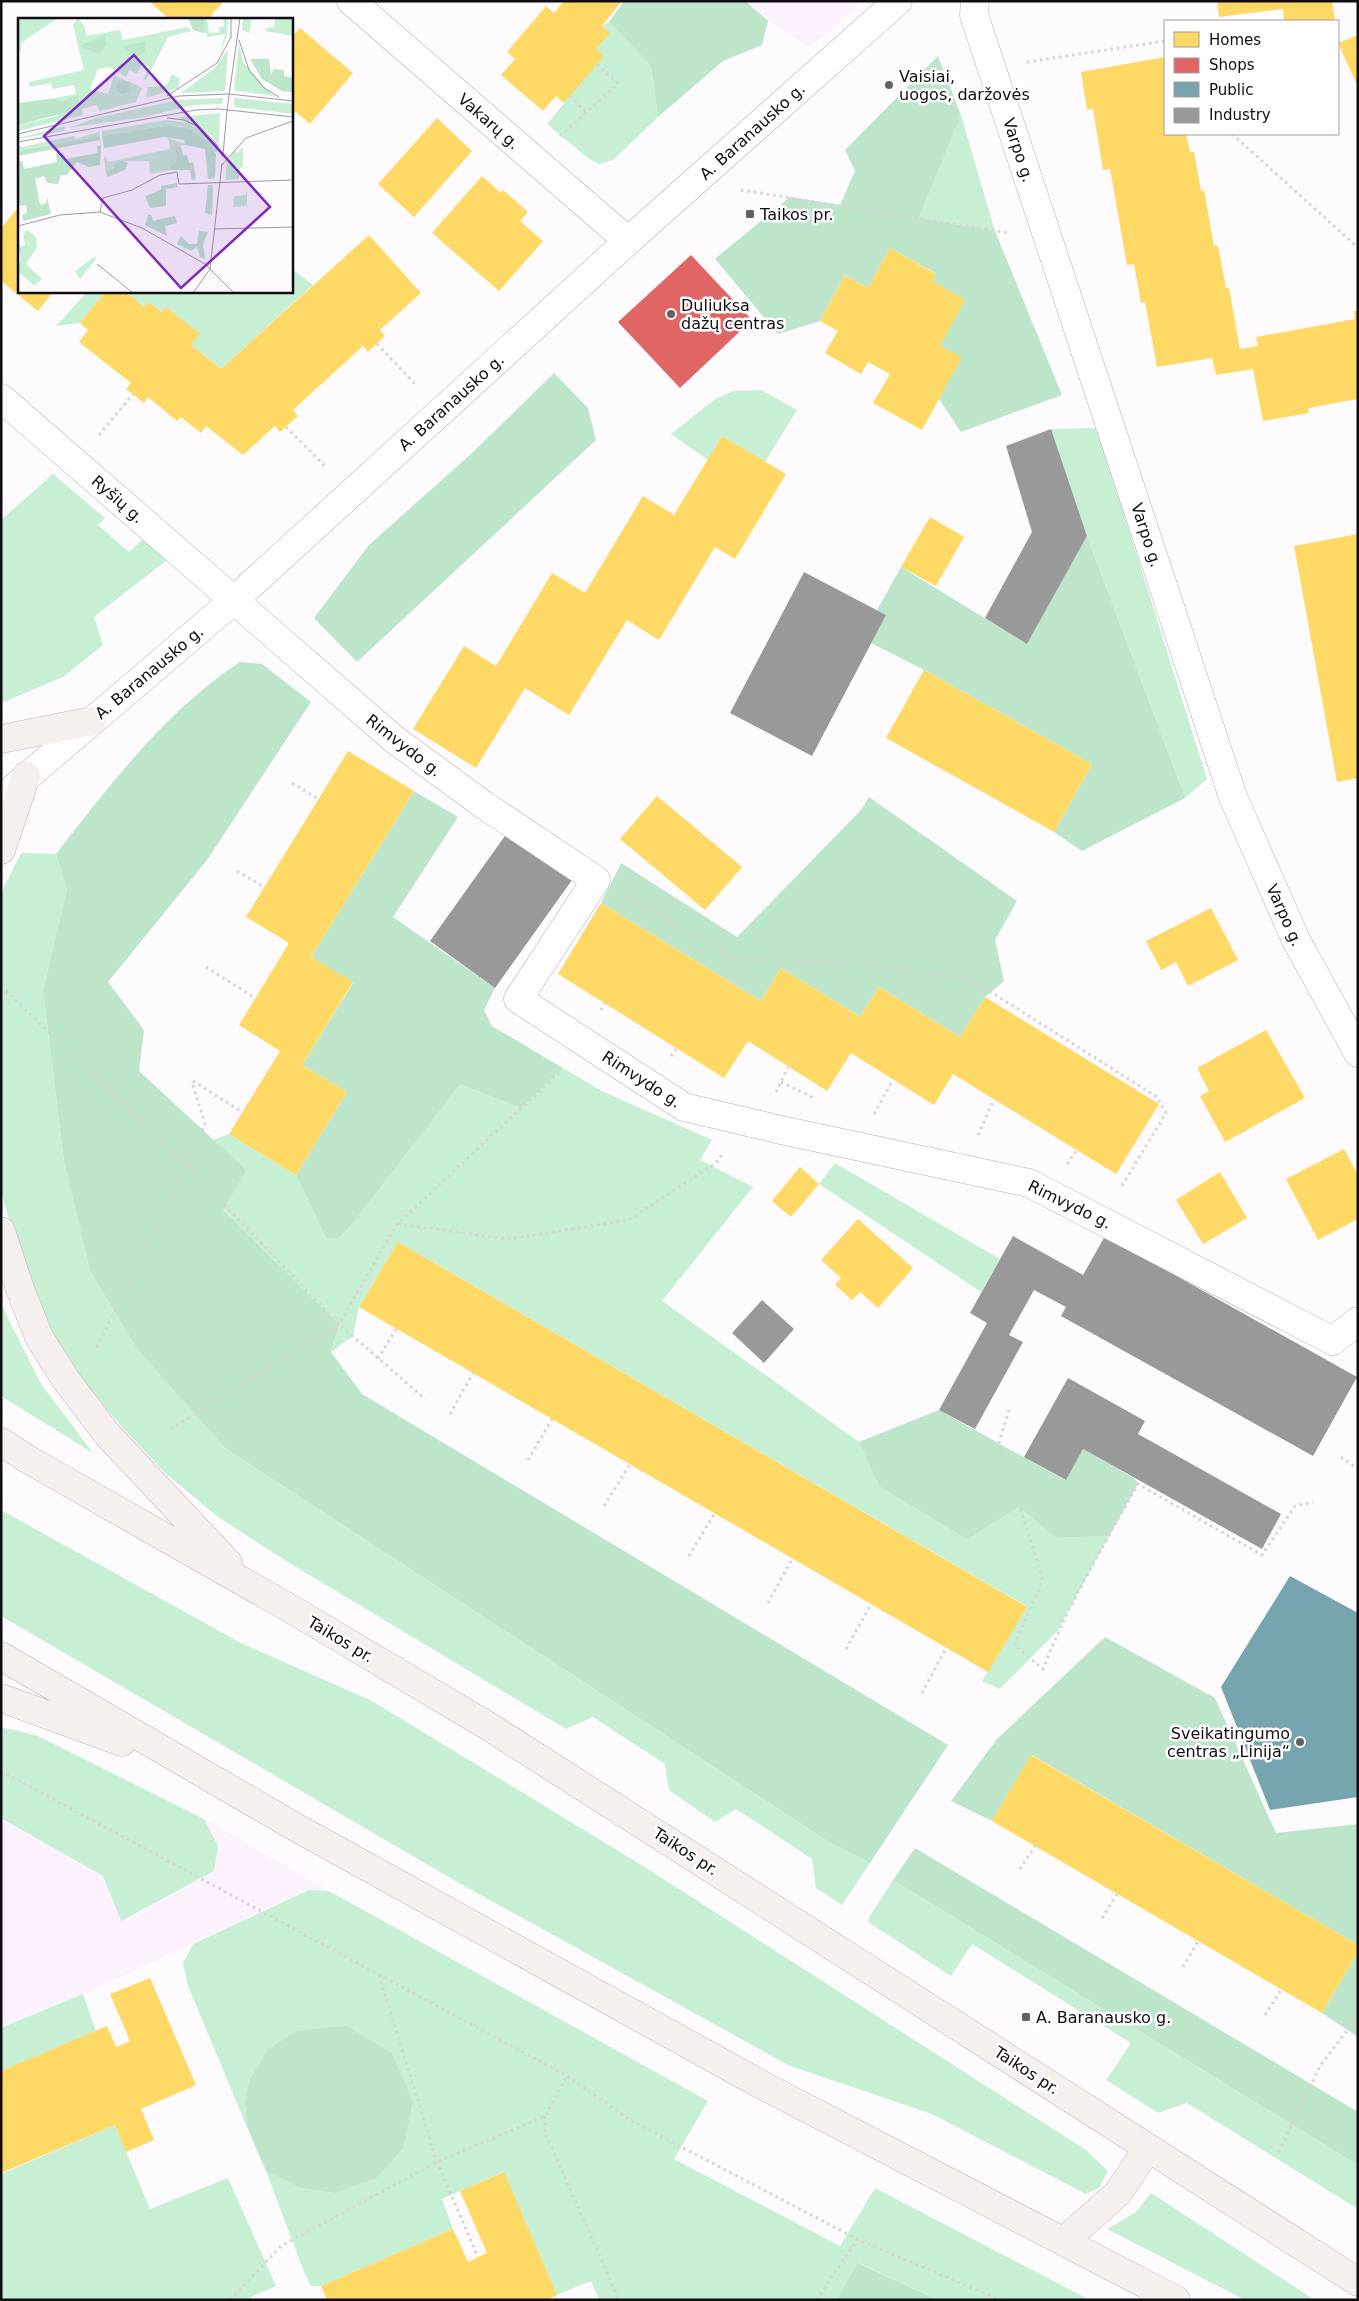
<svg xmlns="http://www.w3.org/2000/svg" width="1359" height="2301" font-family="'DejaVu Sans',sans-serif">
  <rect width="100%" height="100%" fill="#fdfbfd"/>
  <path fill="#fcf2fe" d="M745,1H862L831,31L809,47L768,21Z
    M1,1727L38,1736L204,1819L329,1891L309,1890L83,1994L1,2028Z"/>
  <path fill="#c7efd4" d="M609,22L651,66L658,117L613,160L600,164L589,159L547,124L603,56L596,49L609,33L602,26Z
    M961,115L995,231L919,218Z
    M291,268L313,285L221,369L191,345L199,334L166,307L161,312L149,302L144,307L125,291H291Z
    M88,291H106L80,323L56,326Z
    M761,390L797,410L765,462L722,436L708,460L671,434L715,399L733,391Z
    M1097,428L1207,779L1185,798L1087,536L1051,429Z
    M53,474L105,518L98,525L129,552L143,539L167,560L94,617L103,645L63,677L1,703V520Z
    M21,853L56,854L67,890L43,990L64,1162L90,1271L137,1349L225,1448L826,1840L870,1863L842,1905L816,1888L812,1859L736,1809L715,1822L669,1790L665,1764L593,1717L566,1729L291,1564L218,1517L164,1472L120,1425L71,1365L43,1315L23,1266L1,1192V893Z
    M563,1068L602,1091L712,1140L700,1160L753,1187L662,1301L859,1442L879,1486L1019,1507L1056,1538L1109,1536L1058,1630L1000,1689L982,1681L1026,1606L398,1242L359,1307L353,1336L331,1352L339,1324L223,1210L213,1140L229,1134L296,1175L326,1238H339L460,1084L521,1108Z
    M835,1163L1000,1259L981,1292L819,1184Z
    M1,1304L41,1384L93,1453L1,1396Z
    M1,1510L241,1643L372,1701L643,1866L1086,2150L1108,2171L1099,2188L1086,2194L932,2114L790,2066L459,1883L1,1616Z
    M1,1727L38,1736L204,1819L218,1846L214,1871L121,1921L103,1876L1,1818Z
    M893,1880L1358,2165V2209L1187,2103L1158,2113L1106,2080L1131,2043L972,1944L951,1976L868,1922L870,1916Z
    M309,1890L329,1891L708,2101L674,2159L840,2246L875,2188L1090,2300H938L859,2263L836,2300H599L591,2281L557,2295L503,2172L442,2199L453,2229L321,2286H311L304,2272L266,2171L298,2187L404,2147L413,2101L392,2053L245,2103L247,2127L188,1986L183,1963L193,1944Z
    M83,1994L96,2031L1,2071V2028Z
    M115,2125L150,2209L228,2178L276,2286L251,2297L252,2300H1V2174Z
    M1151,2193L1315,2300H1245L1107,2229L1136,2212Z"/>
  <path fill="#bce5ca" d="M624,1H745L768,21L762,45L723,61L658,117L651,66L609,22Z
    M938,56L961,115L919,218L995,231L1062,395L961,432L939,399L940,346L932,281L935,273L890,248L868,288L845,275L820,321L778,334L715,259L790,197L840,205L855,171L845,150Z
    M554,373L588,408L596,440L357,662L314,618L369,545L472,453Z
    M1087,536L1185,798L1082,851L1054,832L1092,764L924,670L871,643L886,615L877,610L901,567L1027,644Z
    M240,662L262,664L311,702L207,860L108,982L144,1030L139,1071L246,1170L223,1210L339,1324L331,1352L362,1394L948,1745L870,1863L826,1840L225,1448L137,1349L90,1271L64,1162L43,990L67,890L56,854C111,784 165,711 240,662Z
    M414,791L458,817L393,917L495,988L484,1010L492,1026L563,1068L521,1108L460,1084L354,1221L339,1238H326L296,1175L347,1092L302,1065L353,983L311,957Z
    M869,797L1017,901L995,940L1004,981L985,997L960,1037L879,987L860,1017L781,968L761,1001L601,903L621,863L737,937L861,810Z
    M939,1410L1065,1480L1083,1449L1135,1479L1138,1484L1109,1536L1056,1538L1019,1507L967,1539L879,1486L859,1442Z
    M1105,1637L1215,1698L1276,1833L1358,1824V1945L1032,1755L992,1821L951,1801L997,1739Z
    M915,1848L1358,2112V2165L893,1880Z
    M1358,1952V2037L1322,2013Z
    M346,2026L392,2053L413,2101L404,2147L376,2178L335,2193L298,2187L266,2171L247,2127L245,2103L250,2079L268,2050L296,2031Z
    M858,2263L938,2300H836Z"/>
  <path fill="#ffd966" d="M149,1H224L208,19H169Z
    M564,1H622L602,26L610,33L596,49L604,56L564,103L556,96L543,111L501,75L515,59L507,52L546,6L554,13Z
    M1217,1H1332L1335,21H1284L1283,9L1219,17Z
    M300,28L353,73L310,124L296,112L291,117V38Z
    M1358,35V87L1338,43Z
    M1165,57V134H1186L1190,152H1194L1201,191L1204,190L1214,246H1218L1226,288H1229L1240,349L1258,346L1256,337L1355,319L1354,311H1358V399L1308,408L1309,413L1263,421L1253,369L1216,375L1212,358L1157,367L1145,302L1141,303L1134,264L1127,265L1110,169L1103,170L1093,109L1087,110L1081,72Z
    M437,118L472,151L414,217L378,184Z
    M482,176L501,193L503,190L528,212L520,221L543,241L499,291L432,233Z
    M16,210L19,213V291H54L38,311L1,281V228Z
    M369,235L421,293L380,330L385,336L368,352L363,346L293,410L298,416L280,432L275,426L243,455L206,426L201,433L181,417L177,421L148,397L144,403L126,389L131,383L79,342L88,330L80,323L106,291H125L144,307L149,302L161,312L166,307L200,334L191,345L221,369Z
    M890,248L936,274L932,281L965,300L940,346L962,357L922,430L873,403L890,374L868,362L861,374L825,353L838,331L820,321L845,275L868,288Z
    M722,436L786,474L735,559L715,547L659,640L627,620L569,715L525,688L476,768L413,729L464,646L496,666L552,573L585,593L643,496L674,515Z
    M930,517L964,537L936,586L901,567Z
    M1358,534V778L1337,782L1294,546Z
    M924,670L1092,764L1054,832L886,738Z
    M348,751L414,791L311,957L353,982L302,1065L347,1092L296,1175L229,1134L280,1051L239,1025L289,943L246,917Z
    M657,796L742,867L705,910L620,839Z
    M601,903L761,1001L781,968L860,1017L879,987L960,1037L985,997L1159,1104L1116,1174L953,1074L934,1105L851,1053L827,1091L748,1041L724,1078L558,974Z
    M1211,908L1238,960L1188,986L1176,962L1161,970L1146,941Z
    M1266,1030L1305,1098L1225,1142L1200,1096L1209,1091L1197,1068Z
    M1344,1149L1358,1175V1219L1318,1240L1286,1179Z
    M800,1167L819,1184L791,1217L772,1201Z
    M1220,1172L1247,1218L1203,1244L1176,1200Z
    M858,1219L913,1268L878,1308L860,1292L852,1300L835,1285L841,1278L821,1260Z
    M398,1242L1027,1607L988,1672L359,1307Z
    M1031,1755L1358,1945V1952L1322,2013L992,1821Z
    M150,1978L196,2085L141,2109L154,2140L126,2152L115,2125L1,2173V2071L107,2026L116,2047L130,2041L110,1994Z
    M504,2172L557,2295L547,2300H327L321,2286L453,2229L468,2262L487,2253L460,2191Z"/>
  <path fill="#e06666" d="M691,255L752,320L680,388L618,322Z"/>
  <path fill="#76a5af" d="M1290,1576L1358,1613V1797L1270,1810L1221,1687Z"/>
  <path fill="#999" d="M1051,429L1087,536L1027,644L985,618L1032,532L1006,446Z
    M804,572L886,615L812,756L730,713Z
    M507,833L572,880L495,988L430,941Z
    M1013,1236L1083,1275L1105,1236L1357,1377L1313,1456L1061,1316L1066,1307L1034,1290L1009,1335L1023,1342L975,1429L939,1410L987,1323L970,1313Z
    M762,1300L794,1329L764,1363L732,1333Z
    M1068,1378L1145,1421L1138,1434L1281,1514L1262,1549L1083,1449L1066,1480L1024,1457Z"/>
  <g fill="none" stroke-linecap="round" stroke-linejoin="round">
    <g stroke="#b2aeb2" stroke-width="29">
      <path id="street" d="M351,1L628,241
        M975,1L974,15L1233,797L1296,940L1358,1053
        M1,398L395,740L484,805L596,880L518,999L684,1107L781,1130L1029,1183L1333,1341L1358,1321"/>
    </g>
    <g stroke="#b2aeb2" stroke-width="29">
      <path id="secondary" d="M1,799L234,600L628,241L898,1"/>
    </g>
    <g stroke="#c0b4b2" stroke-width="29">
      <path id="primary" d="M1,739L92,721
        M1,850L26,776
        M1,1231L20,1289L39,1337L66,1380L107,1434L228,1563
        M1,1442L29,1460L286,1606L488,1726L1358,2282
        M1,1656L297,1828L762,2085L1176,2300
        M1,1698L122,1742
        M1064,2241L1118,2193L1148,2148"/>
    </g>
    <path stroke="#d5d4d5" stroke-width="3" stroke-dasharray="2.5 4" stroke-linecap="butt" d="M1027,62L1165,41
      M570,96L586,112
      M1232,134L1355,245H1358
      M560,136L618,84L597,64
      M741,190L1009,233
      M377,344L416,385
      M286,427L327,468
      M99,435L133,394
      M292,783L319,799
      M237,871L264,887
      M627,897L736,959L867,964L972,980L1157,1097L1166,1113L1120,1189
      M1,952L3,951
      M206,967L255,998
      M6,991L186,1165L339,1324L425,1399
      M601,1010L605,1002
      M671,1056L677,1048
      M193,1081L242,1112
      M781,1082L814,1098
      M776,1092L788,1067
      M874,1114L893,1080
      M978,1135L994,1099
      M1067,1164L1077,1150
      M398,1224L510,1239L629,1220L716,1163L724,1152
      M97,1347L205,1125L192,1081
      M378,1359L396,1329
      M1009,1410L999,1443L1043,1580L1014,1645L1043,1669C1068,1604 1104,1545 1138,1484L1262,1555L1295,1506L1313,1502
      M450,1414L473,1373
      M171,1429L339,1324L397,1224L562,1070
      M1341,1457L1358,1469
      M528,1460L552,1419
      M604,1506L630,1464
      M689,1556L714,1514
      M768,1603L792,1559
      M846,1649L871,1604
      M922,1693L946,1648
      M1,1771L567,2076L632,2121L857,2239L1000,2300
      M1357,1824L1358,1825
      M1020,1869L1035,1846
      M1102,1918L1117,1894
      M1183,1967L1198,1941
      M379,1975L437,2162L478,2257
      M1265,2015L1281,1990
      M545,2116V2133L619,2300
      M1279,2152L1320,2066L1358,2016
      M1,2296L3,2300
      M230,2300L281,2246L437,2162L545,2116L567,2076
      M817,2300L857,2239"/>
    <use href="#street" stroke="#fffeff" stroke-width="28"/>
    <use href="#secondary" stroke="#fffeff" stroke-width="28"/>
    <use href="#primary" stroke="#f5efee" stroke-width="28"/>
  </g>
  <g fill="#646064" stroke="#fff" stroke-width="2">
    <circle cx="889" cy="85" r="5"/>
    <rect x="745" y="209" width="10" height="10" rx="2.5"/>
    <circle cx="671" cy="314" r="5"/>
    <circle cx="1300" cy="1742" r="5"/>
    <rect x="1021" y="2012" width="10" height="10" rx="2.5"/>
  </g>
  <g text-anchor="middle" stroke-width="5" stroke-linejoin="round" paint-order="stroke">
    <g font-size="16" fill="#110c11" stroke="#fff" text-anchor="start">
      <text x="899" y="82">Vaisiai,<tspan x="899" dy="18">uogos, daržovės</tspan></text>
      <text x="760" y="220">Taikos pr.</text>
      <text x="681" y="311">Duliuksa<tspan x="681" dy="18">dažų centras</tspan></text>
      <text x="1290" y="1739" text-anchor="end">Sveikatingumo<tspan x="1290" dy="18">centras „Linija“</tspan></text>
      <text x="1036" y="2023">A. Baranausko g.</text>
    </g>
    <g font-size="16" fill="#110c11" stroke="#fff">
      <text transform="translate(489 121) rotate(41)" y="6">Vakarų g.</text>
      <text transform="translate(752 131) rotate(-42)" y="6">A. Baranausko g.</text>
      <text transform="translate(1019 150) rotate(72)" y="6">Varpo g.</text>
      <text transform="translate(451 402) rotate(-42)" y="6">A. Baranausko g.</text>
      <text transform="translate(118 499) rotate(41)" y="6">Ryšių g.</text>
      <text transform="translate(1147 535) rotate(72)" y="6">Varpo g.</text>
      <text transform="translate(149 672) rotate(-40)" y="6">A. Baranausko g.</text>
      <text transform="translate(404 745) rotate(38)" y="6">Rimvydo g.</text>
      <text transform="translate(1285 915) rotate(66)" y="6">Varpo g.</text>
      <text transform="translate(642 1079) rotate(33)" y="6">Rimvydo g.</text>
      <text transform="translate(1070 1204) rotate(26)" y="6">Rimvydo g.</text>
      <text transform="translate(341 1639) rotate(31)" y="6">Taikos pr.</text>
      <text transform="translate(686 1851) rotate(33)" y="6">Taikos pr.</text>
      <text transform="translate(1027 2070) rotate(33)" y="6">Taikos pr.</text>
    </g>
  </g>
  <g transform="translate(18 18)">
    <rect width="275" height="275" fill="#fdfbfd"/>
    <path d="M0,0H40L3,25V33L0,32ZM60,0L67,9L68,18L102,12L105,22L170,9L173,13L150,19L128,62L125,61L131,49L124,45L119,56L111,52L108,59L91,49L80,51L72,71L90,76L96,57L106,62L103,63L100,75L109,76L110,63L124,70L118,84L81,93L79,87L64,91L65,97L0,113V107L39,98L41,84L37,80L58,76L56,67L35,71L33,65L11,69V64L66,52L55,7ZM128,23L127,34L105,28ZM186,0H189L191,15L202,14L201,9H206L205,0H210L209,17L202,36L207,16L189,19V15H186ZM225,0H234L231,15L224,12ZM257,0H275V18L247,13L249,10L256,9ZM221,25L225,44L255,78L216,72ZM210,31L207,73L163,75L198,49ZM154,56L162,61L160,70L128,80L130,69L148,68ZM205,80L204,86L175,87L127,99L50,110L78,100L160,82ZM216,80L275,86V96L216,89ZM202,95L201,128L194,118L160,99ZM148,102L171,105L195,122L200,134H195L191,126L163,108L151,107L84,118V113ZM47,108L46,113L0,121V120ZM81,114L82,118L0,133V127L4,129L56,118L57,121ZM150,120L171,127L157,128L158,145L152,147V152L132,156L131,143H106L88,154L86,137L90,144L152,131ZM225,128V149L222,150L221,161L208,162V148L216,132L220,135ZM229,171V188L215,189L216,178L228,177ZM10,212L18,219L19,229L8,246L24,261L16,268L0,253L3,240L0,229L7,227L5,215ZM76,239L78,241L62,261L57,253Z" fill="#c7efd4" fill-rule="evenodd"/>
    <path d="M170,0H186V15L175,12ZM86,17L89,26L80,36L62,28ZM128,23L127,34L120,38L107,32L105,28ZM232,41H251L253,57L256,51L266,52V58L275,60V74L264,73L244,61ZM98 69a7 7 0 1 1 14 0a7 7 0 1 1-14 0ZM59,78L61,91L0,107V85L37,80L42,84ZM152,107L171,111L191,126L198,136L197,160L190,161L187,131L167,127L166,122L146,119L86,130L84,118ZM82,118V122L0,138V133ZM83,127L82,147L71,149L59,144L49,157H43L40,166L29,165L26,158L17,161L22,187L28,185L29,179L33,196L5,203L4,197L9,195L8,187L2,188L0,180V143H4L6,151L39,144L38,136L46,135L47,141L80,135L79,128ZM157,127L163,129L165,137H169L171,145L175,144L178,161L174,162L172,152H152V147L158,145ZM106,143L110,145L107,152L89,159L88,154L96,150L97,145ZM159,165L160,169L148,171V188L132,190L127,178L143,172V168ZM190,167H195L194,197L187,195ZM130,197H133L135,203L157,198L159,205L147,208L149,218L127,207ZM181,213L190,214L185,226L187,241L182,239L179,229L173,233L159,226L163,218L171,226H179Z" fill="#bce5ca"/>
    <path fill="none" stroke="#9f9b9f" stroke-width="1" d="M213,20V0M221,22L231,52L246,70L261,79M149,78L199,45L213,19M209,92L222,0M149,100L166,102L181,109L197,124L205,139M0,116L161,78L211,76L275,83M0,124L178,92L201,91L275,99M205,137L209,92M204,147L228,120L275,103M82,194L85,180L114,172L142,157L159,154L161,166L275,162M0,208L42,197L82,194L124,210L187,246L216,275M197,211L275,209M79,246L115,275M175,275L192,251L204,145"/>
    <path fill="#7b2cbf" fill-opacity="0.15" stroke="#7b2cbf" stroke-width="2.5" d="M116,37L252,189L163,270L26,118Z"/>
    <rect width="275" height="275" fill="none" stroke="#110c11" stroke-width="2.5"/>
  </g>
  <rect width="1359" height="2301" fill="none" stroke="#110c11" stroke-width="5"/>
  <rect x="1164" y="20" width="175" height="115" fill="#ffffff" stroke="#a09ea0"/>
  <rect x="1174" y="32" width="25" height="15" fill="#ffd966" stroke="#a09ea0"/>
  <text x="1209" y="45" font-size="15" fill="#110c11">Homes</text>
  <rect x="1174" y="58" width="25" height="15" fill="#e06666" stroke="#a09ea0"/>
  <text x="1209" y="70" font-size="15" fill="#110c11">Shops</text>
  <rect x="1174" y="82" width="25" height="15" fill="#76a5af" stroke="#a09ea0"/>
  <text x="1209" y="95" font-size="15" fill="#110c11">Public</text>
  <rect x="1174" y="108" width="25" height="15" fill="#999999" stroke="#a09ea0"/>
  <text x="1209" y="120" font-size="15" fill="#110c11">Industry</text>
</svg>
